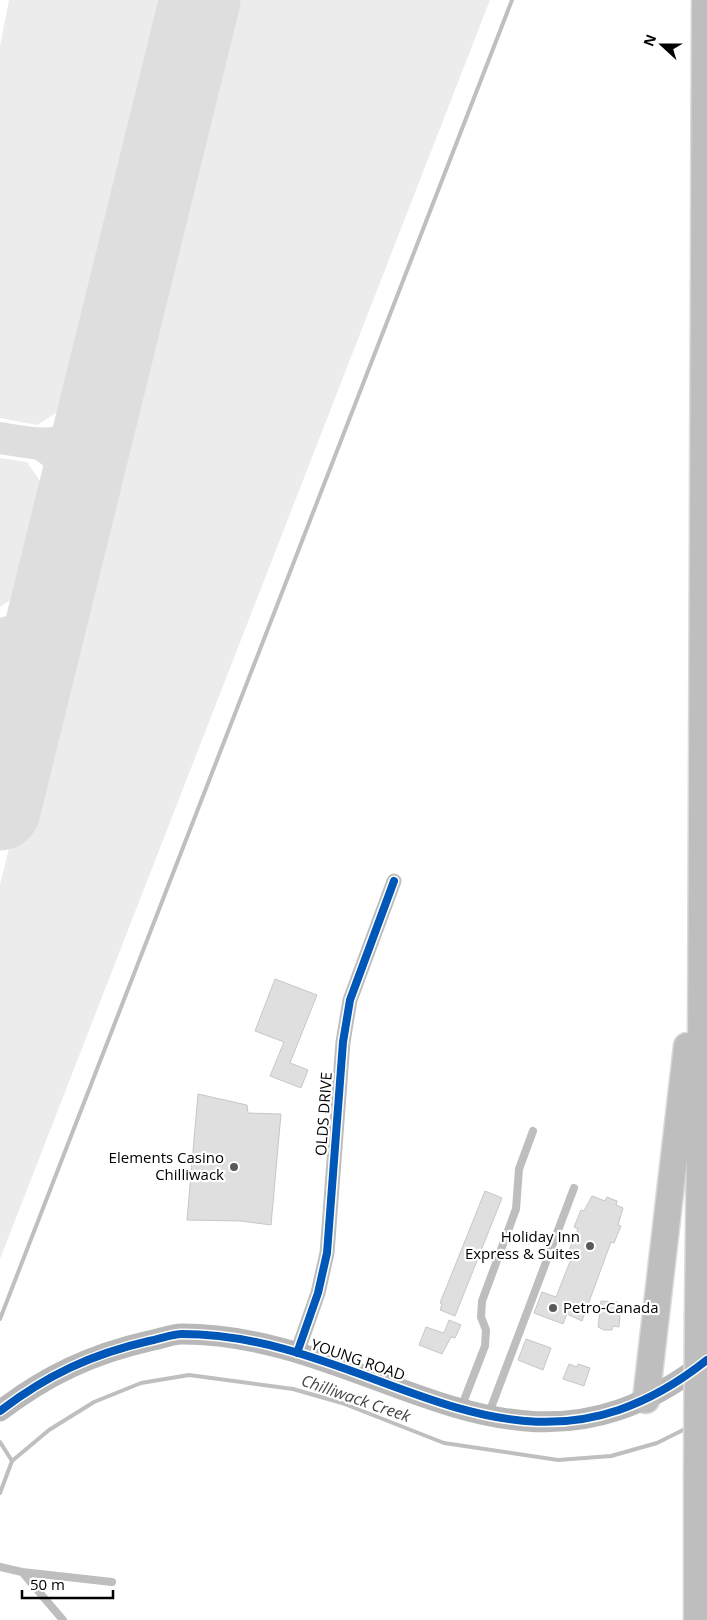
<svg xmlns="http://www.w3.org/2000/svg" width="707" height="1620" font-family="'Open Sans',sans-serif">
  <rect width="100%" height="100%" fill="#fff"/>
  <path fill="#ececec" d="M9,0H180L81,397L37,425L0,418V46Z
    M218,0H490L0,1259V885Z
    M0,458L27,462L53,500L31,586L0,607Z"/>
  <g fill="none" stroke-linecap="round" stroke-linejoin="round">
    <path stroke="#bfbfbf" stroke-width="4" d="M0,1319L512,0
      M0,1442L12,1461
      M0,1493L12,1461L49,1430L94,1402L141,1383L189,1375L293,1389L342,1403L444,1443L558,1460L611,1456L657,1443L689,1427"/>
    <path stroke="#dedede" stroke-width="32" d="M0,438C49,446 69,452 100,407
      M42,445C69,462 72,477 75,507
      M0,634C25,630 37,619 52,600
      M0,636C17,648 29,663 31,684"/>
    <path stroke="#dedede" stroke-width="81" d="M0,810L200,0"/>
  </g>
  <path fill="#dfdfdf" stroke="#c7c7c7" d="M275,979L317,995L290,1063L308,1070L301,1088L270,1076L284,1042L255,1031Z
    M198,1094L247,1105L248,1113L281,1114L271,1225L241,1221L187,1220Z
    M485,1191L502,1198L455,1316L440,1310L442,1304L440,1303Z
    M592,1196L605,1201L607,1197L617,1201L616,1205L623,1208L618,1225L621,1226L614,1243L611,1242L582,1321L567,1314L563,1324L534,1313L542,1292L556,1297L571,1259L568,1258L569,1250L578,1229L574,1227L581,1210L584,1211Z
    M601,1301L617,1302L615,1314L620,1315L619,1327L613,1326L612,1330H604L598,1327Z
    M449,1320L461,1325L455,1338L451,1337L442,1354L419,1345L426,1327L444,1333Z
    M526,1339L551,1348L543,1370L518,1360Z
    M569,1364L577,1367L578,1364L590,1368L584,1386L563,1379Z"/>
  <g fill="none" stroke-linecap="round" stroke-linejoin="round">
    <g stroke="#dbdbdb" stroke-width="29">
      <path id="motorway" d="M698,1313L701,1062L705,0
        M646,1400L687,1046
        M697,1479V1620"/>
    </g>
    <path stroke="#bebebe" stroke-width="8" d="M461,1408L485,1346L486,1330L481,1317L482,1301L516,1209L519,1169L533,1131
      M489,1413L574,1188
      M0,1567L22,1572L63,1620
      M22,1572L112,1582"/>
    <path stroke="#bebebe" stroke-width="15" d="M297,1353L318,1293L327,1253L343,1042L350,1000L394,881"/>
    <path stroke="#b8b8b8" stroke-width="21" d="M0,1411C47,1375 92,1354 149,1341C160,1339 172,1334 182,1334C377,1334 515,1513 707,1360"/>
    <use href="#motorway" stroke="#bebebe" stroke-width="26"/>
    <g stroke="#dbdbdb" stroke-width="29" stroke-linecap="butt">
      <path id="motorway-bridge" d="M697,1479L698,1313"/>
    </g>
    <use href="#motorway-bridge" stroke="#bebebe" stroke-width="26"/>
    <g stroke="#fff" stroke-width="11">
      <path id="cycleway" d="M297,1353L318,1293L327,1253L343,1042L350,1000L394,881
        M0,1411C47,1375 92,1354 149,1341C160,1339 172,1334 182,1334C377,1334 515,1513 707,1360"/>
    </g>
    <use href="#cycleway" stroke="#0057b8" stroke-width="8"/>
  </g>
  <g fill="#595959" stroke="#fff" stroke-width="2">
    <circle cx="234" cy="1167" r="5"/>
    <circle cx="590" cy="1246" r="5"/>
    <circle cx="553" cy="1308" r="5"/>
  </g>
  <g text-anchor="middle" stroke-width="4.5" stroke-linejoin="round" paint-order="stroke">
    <g font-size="15" fill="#000" stroke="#fff">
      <text transform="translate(324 1114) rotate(-86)" y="5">OLDS DRIVE</text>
      <text transform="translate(358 1360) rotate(19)" y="5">YOUNG ROAD</text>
    </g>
    <g font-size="15" fill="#000" stroke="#fff" text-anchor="end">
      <text x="224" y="1163">Elements Casino<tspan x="224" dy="17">Chilliwack</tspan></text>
      <text x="580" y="1242">Holiday Inn<tspan x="580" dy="17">Express &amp; Suites</tspan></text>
      <text x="563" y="1313" text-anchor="start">Petro-Canada</text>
    </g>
    <g font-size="16" font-style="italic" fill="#444" stroke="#fff">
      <text transform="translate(356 1398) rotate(19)" y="6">Chilliwack Creek</text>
    </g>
  </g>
  <g transform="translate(662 45) rotate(291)" stroke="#ffffff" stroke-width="4" paint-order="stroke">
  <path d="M0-4L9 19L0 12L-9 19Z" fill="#000000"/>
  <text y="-8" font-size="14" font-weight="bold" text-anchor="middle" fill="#000000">N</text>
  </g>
  <path d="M22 1590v8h91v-8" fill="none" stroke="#000000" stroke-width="2.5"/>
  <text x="30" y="1590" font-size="15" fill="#000000" stroke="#ffffff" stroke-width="4" paint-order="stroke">50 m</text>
</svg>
